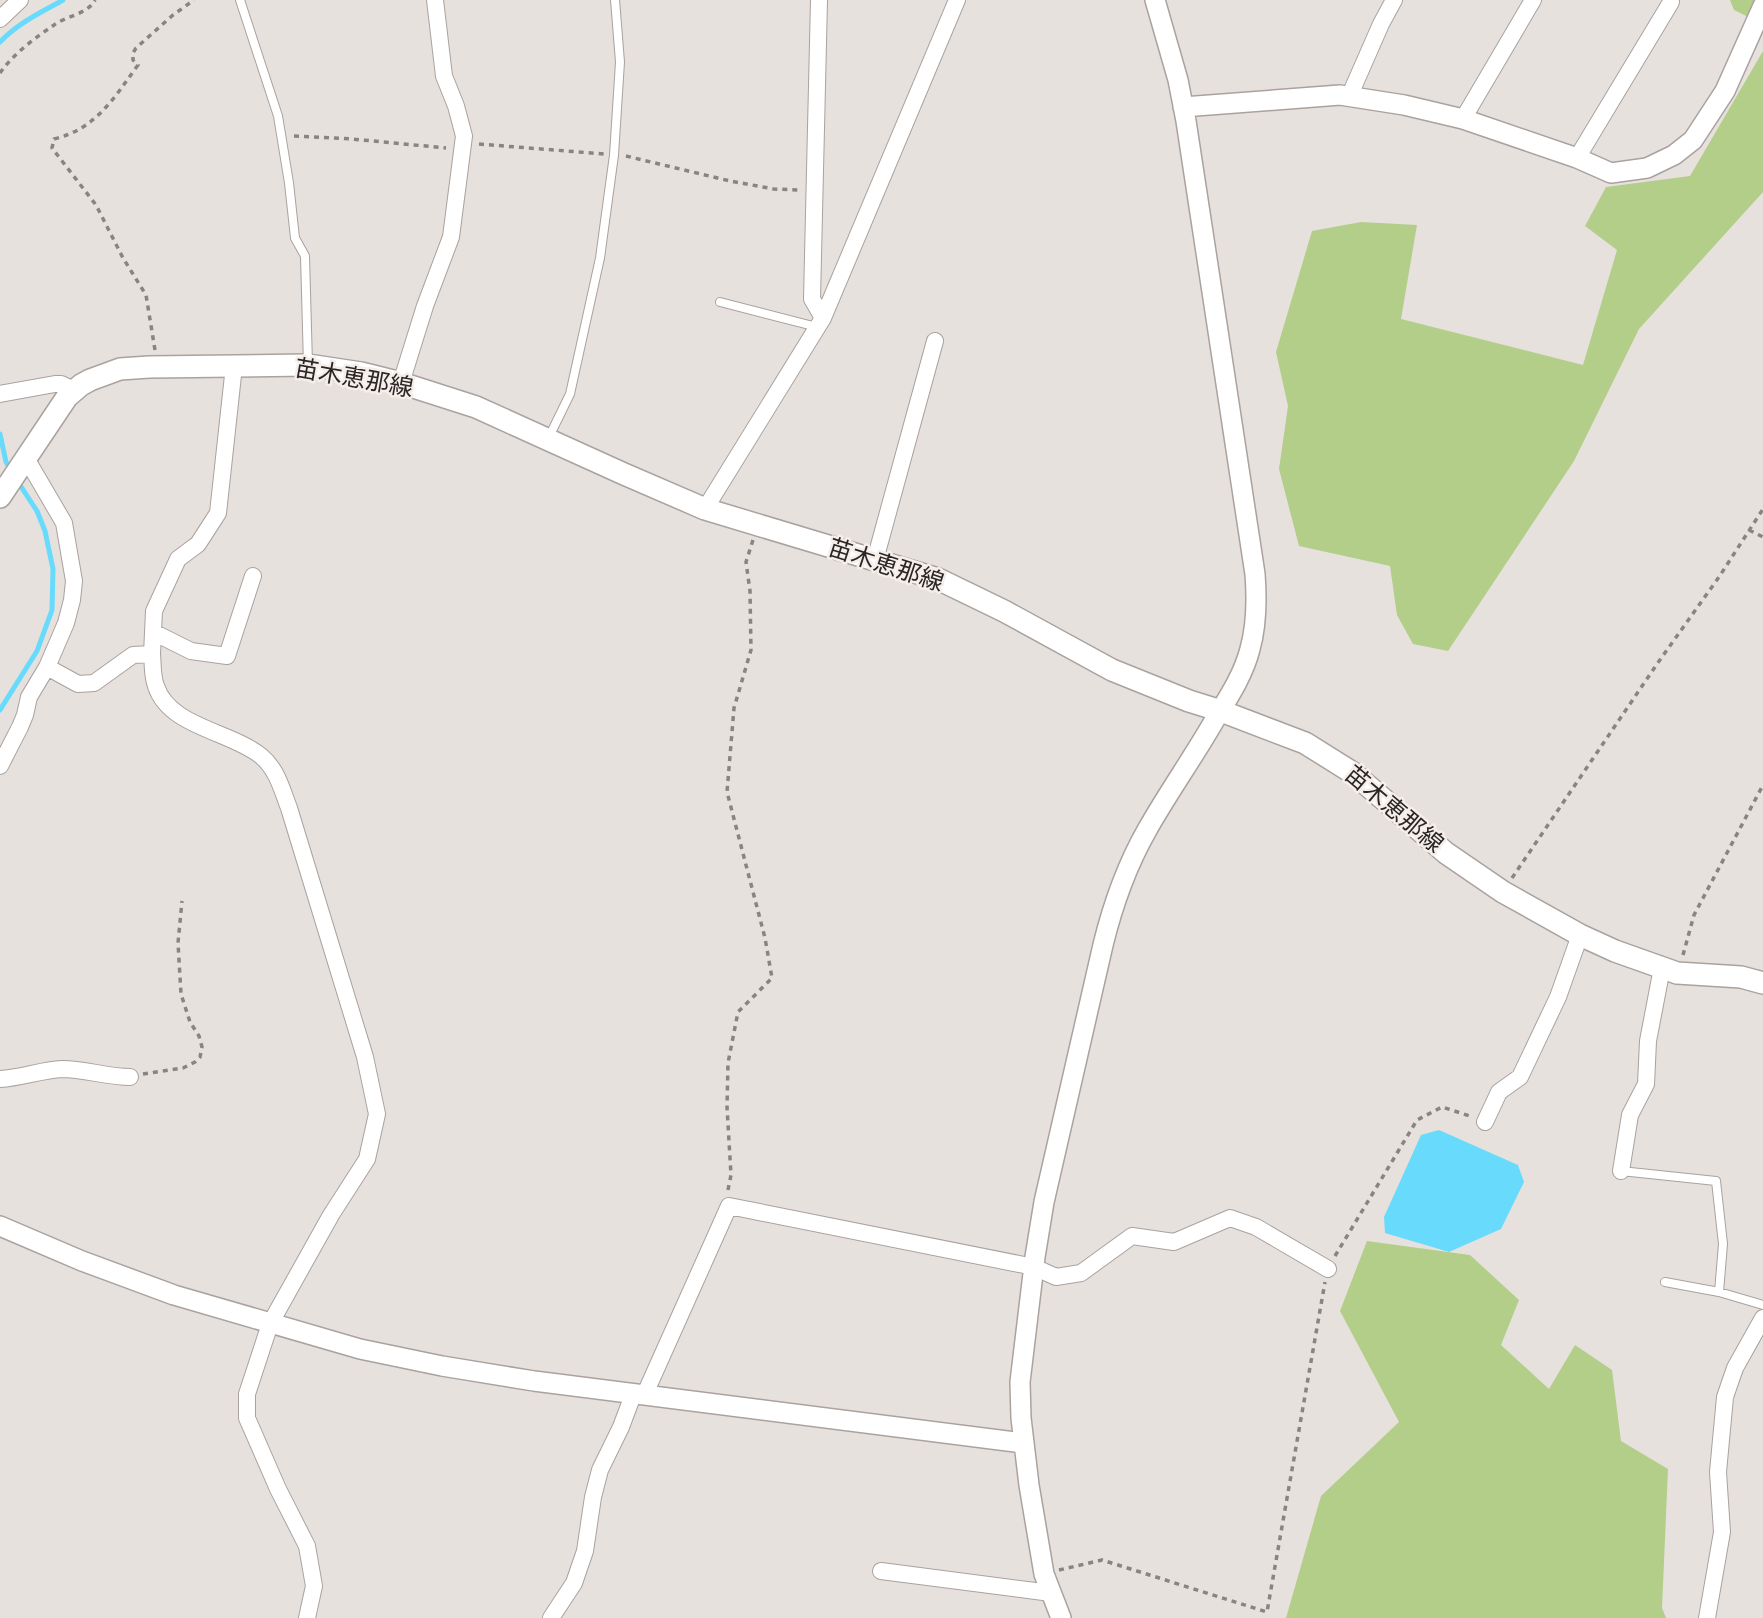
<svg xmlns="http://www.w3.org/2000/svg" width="1763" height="1618" font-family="Raleway,'Noto Sans JP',sans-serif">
  <rect width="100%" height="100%" fill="#e7e1de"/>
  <path fill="#b2ce89" d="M1730,0H1763V24L1734,10Z
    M1763,51V192L1639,329L1574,461L1448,651L1413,644L1397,615L1390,566L1299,546L1279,469L1288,406L1276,352L1312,231L1361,222L1417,225L1401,319L1583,365L1617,250L1585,226L1606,187L1690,176Z
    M1367,1241L1470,1255L1519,1300L1501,1345L1549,1389L1575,1345L1612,1370L1621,1441L1668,1469L1662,1608L1666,1618H1284H1286L1321,1496L1399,1422L1340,1311Z"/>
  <path fill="#68dbfc" d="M1439,1130L1518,1165L1524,1182L1501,1229L1449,1252L1385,1233L1384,1217L1421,1135Z"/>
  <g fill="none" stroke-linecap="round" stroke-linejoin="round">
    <path stroke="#68dbfc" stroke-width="5" d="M0,42C18,23 40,13 63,0
      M0,434L6,462L11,470
      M0,710L37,651L52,610L53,569L45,531L37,511L18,482"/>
    <g stroke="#a9a29f" stroke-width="10">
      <path id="service" d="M240,0L278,116L289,183L295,238L305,256L308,365
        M720,302L817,327
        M548,439L570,394L600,258L614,155L620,62L615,0
        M1621,1171L1716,1181L1723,1244L1719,1292
        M1665,1282L1719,1292L1763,1305"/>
    </g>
    <g stroke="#a9a29f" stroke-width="18">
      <path id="minor" d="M819,0L812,299L823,318
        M0,19L20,0
        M1349,97L1381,24L1394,0
        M1463,119L1533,0
        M1577,158L1671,2
        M401,383L425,306L451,237L464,136L456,106L444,76L435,0
        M0,394L55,384H61L74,390
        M26,458L64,523L74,581L72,600L66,623L47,667L78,684L94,683L133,655L152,654L154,611L178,559L198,544L218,513L234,366
        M705,509L823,318L957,0
        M875,560L935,341
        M153,632L191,651L227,656L253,576
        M152,654C153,664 152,676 156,686C169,727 230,731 261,756C277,769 282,790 289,808L365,1057L377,1114L367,1159L331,1215L270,1324L247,1394V1418L278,1489L307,1546L314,1586L307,1618
        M0,766L20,727L25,715L29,697L47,667
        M0,1079C21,1078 41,1070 62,1069C85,1069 107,1077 130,1077
        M1485,1122L1499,1092L1520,1077L1558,997L1580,935
        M1621,1171L1630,1115L1646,1084L1648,1041L1662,968
        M644,1396L729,1206L1034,1267L1056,1277L1081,1273L1132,1236L1174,1242L1230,1218L1256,1227L1328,1269
        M881,1571L1051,1593
        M551,1618L574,1583L585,1551L593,1497L600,1470L621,1427L633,1395
        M1707,1618L1722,1532L1718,1472L1725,1397L1735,1368L1763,1318"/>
    </g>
    <g stroke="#a9a29f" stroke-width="22">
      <path id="tertiary" d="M1183,107L1340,95L1404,105L1463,119L1577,158L1611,173L1647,168L1674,155L1693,140L1725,91L1763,6
        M0,1226L82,1261L174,1295L360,1349L442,1366L534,1381L1023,1443
        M1061,1618L1044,1574L1029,1485L1021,1418L1020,1382L1035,1257L1044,1202L1103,945C1113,904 1126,867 1147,830C1169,791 1195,755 1217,716C1230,695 1244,673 1250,649C1257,624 1257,600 1255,574L1186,121L1178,80L1155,0"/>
    </g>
    <g stroke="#a9a29f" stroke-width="24">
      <path id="secondary" d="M0,497L67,397L81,385L90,380L120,369L149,367L308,365L361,373L401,383L476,407L624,474L705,509L938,579L1004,611L1112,670L1189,701L1221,711L1305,743L1353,773L1446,853L1503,892L1580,935L1615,951L1677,973L1741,977L1763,983"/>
    </g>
    <path stroke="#888482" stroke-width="3.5" stroke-dasharray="5 5" stroke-linecap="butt" d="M0,73C13,54 35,38 54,25C66,16 88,14 95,0
      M294,136L352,139L446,148
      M479,144L604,154
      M626,156L730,181L774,189L800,190
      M155,350L146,295L123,258L96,205L52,148L54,139C96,129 114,98 138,65L133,60V53L136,48L173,15L194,0
      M1749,530L1763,537
      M1512,878L1657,664L1719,577L1763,509
      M1683,955L1694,915L1763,785
      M143,1074L183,1068L195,1062L200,1057L202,1047L199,1036L190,1022L181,994L178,943L182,901
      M728,1190L731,1175L727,1107L728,1063L738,1012L772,978L765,938L727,792L734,708L751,650L750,591L746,562L753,540
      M1335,1256L1417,1120L1442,1107L1470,1116
      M1059,1570L1102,1560L1267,1612L1325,1282"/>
    <use href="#service" stroke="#fff" stroke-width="8"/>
    <use href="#minor" stroke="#fff" stroke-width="16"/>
    <use href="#tertiary" stroke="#fff" stroke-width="19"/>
    <use href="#secondary" stroke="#fff" stroke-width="21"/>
  </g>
  <g text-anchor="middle" stroke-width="5" stroke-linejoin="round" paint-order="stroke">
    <g font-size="24" fill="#292625" stroke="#f5eeeb">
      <text transform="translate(354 378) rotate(10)" y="8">苗木恵那線</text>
      <text transform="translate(886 565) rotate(18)" y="8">苗木恵那線</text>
      <text transform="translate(1394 809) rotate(40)" y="8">苗木恵那線</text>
    </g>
  </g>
</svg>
